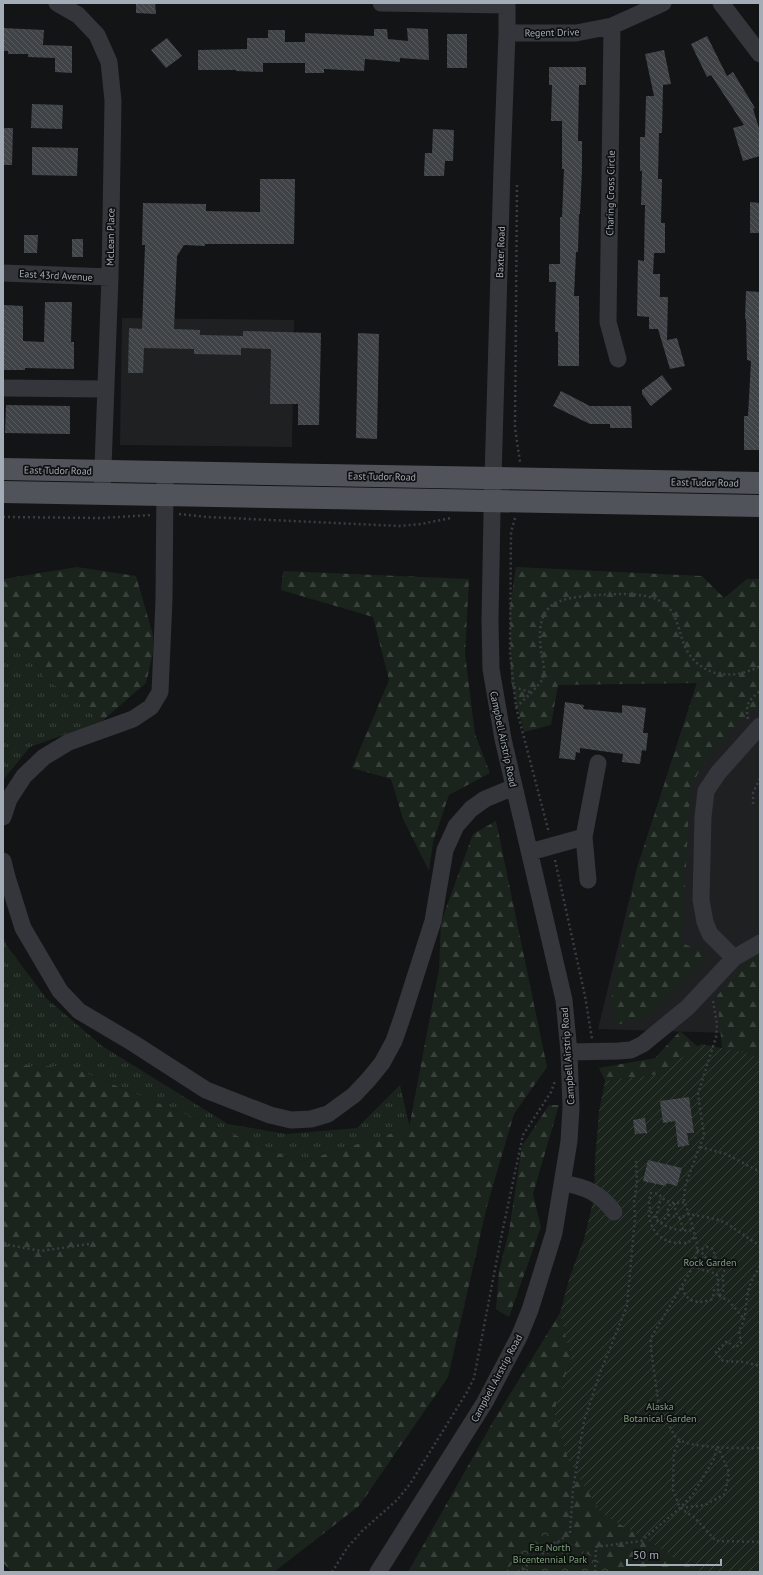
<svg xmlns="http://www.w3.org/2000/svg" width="763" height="1575" font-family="'PT Sans',sans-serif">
  <defs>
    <pattern id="grass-tufts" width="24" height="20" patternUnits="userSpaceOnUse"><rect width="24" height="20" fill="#1b241c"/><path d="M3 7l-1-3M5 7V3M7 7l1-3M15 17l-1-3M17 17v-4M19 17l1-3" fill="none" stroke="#39413b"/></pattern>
    <pattern id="forest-firs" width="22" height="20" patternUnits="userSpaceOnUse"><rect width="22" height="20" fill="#1b241c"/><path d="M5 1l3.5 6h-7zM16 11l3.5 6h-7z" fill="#39413b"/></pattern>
    <pattern id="park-crowns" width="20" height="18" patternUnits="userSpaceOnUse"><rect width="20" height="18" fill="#1b241c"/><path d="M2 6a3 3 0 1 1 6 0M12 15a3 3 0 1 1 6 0" fill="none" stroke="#39413b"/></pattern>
    <pattern id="garden-furrows" width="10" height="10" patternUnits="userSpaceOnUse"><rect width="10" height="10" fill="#1b241c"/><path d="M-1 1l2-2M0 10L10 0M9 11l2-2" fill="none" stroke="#39413b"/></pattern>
    <pattern id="building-back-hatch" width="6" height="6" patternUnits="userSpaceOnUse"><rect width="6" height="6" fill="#3f4246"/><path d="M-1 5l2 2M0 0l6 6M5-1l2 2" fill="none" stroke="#585b5e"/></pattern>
  </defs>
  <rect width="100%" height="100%" fill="#131415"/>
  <path fill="#1f2022" d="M122,318L294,320L292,447L120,445Z
    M725,596L760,597V1034L598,1029L637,868Z"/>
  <path fill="url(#grass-tufts)" d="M3,647L29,651L44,677L102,721L30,747L3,780Z
    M3,936L7,946L46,998L102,1046L228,1124L286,1134L357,1128L400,1085L410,1128L300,1162L71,1067L3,1066Z"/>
  <path fill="url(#forest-firs)" d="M77,567L136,576L153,635V653L146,683L102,721L44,677L29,651L3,647V579Z
    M516,567L702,576L724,598L747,579H760V704L744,718L707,757L690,788L682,943L710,955L650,1015L617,1025L610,1006L637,868L697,683L558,685L551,725L524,732L511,681L510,607Z
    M283,571L469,579L465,654L475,734L490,773L449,795L433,842L429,871L403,819L391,779L352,768L389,680L373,617L281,590Z
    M496,821L547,1067L514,1114L487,1206L448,1377L359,1506L274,1572H12L3,1563V1065L71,1067L300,1162L409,1128L439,969L441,922L473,834Z
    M760,945V1058L722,1048L717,996Z
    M680,1031L698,1047L660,1074L605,1081L599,1068L655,1058Z
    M549,1105H559L533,1194L541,1227L509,1317L496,1309L499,1271L509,1231L522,1146Z
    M560,1313L571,1358L554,1412L692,1567L702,1572H408L494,1420Z"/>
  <path fill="url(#park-crowns)" d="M544,1526L615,1572H505Z"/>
  <path fill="url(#garden-furrows)" d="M701,1044L742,1052L760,1058V1572H702L692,1567L601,1513L568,1459L554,1412L571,1358L560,1313L570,1276L584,1239L594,1198L595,1160L599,1111L605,1081L660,1074Z"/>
  <path fill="url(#building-back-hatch)" d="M136,3H155L156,14L136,13Z
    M3,28L44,30L43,45L72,46V73L55,72V58L28,57V54H8V51H3Z
    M407,28L428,29L429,60L400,58V62L365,59L364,71L324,69V73H305V63H263V72L236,71V70H198V50L247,49V38H268V30H285V42H305V33L374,36V29H387L388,39L408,41Z
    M447,34H467V68H447Z
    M707,36L727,76L733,72L755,108L753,109L760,131V156L743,161L733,128L744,125L711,75L707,77L691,44Z
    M167,38L182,56L166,68L151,50Z
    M664,50L671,84L663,85L662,133H659L658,179H662L661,223H665V253H654L653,274H660V297H668L667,340L677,338L685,366L670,369L658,329H649V317L637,316L638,260L644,261L645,205H641L642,171H640V137H645L646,96H654L645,54Z
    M549,67H586V85H579L578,141H582V169L580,214H579L578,252H576L574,296H579V366H558V332H555L556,282H549V264H560V217H562L564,169H562V121H551L552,85H549Z
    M32,104L63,105L62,129L31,128Z
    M3,128H13L12,165H3Z
    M433,129L454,130L453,161H445L444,176H424L425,153H432Z
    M32,147L78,148L77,176L32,175Z
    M260,179H295L294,244H205V246L184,245L177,256L174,329L200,330V335L243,336V331L321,333L319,425H298V404H270L271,349L241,348V355L194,354V349L144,348L143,373H128L129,328L142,329L145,245H142L143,203L206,204V211L260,212Z
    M750,202L760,203V233H750Z
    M24,235H38L37,253H24Z
    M72,239H83V257H72Z
    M746,291L760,292V450H744V416H748L751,361L747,360L746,319H745Z
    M45,302H72L71,342H74V369L25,368V370H3V305L23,306V341L44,342Z
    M358,333L379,334L377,439L356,438Z
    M662,375L672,389L651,406L642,394V390Z
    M561,391L590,406H631L632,428H610V424H590L553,406Z
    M6,405L70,406V434L5,433Z
    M565,702L584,705L583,709L622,713V705L646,708L643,733H648L646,751L642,750L640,764L622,762L623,754L580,748V753L576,752L575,760L559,758Z
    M689,1097L694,1133H687L689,1145L678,1147L675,1121L663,1123L660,1101Z
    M645,1118L647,1133L635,1134L633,1120Z
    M648,1160L682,1168L677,1186L666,1183V1186L643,1181Z"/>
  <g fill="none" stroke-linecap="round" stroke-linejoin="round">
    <path stroke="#3a3d42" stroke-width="2.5" stroke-dasharray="2 3" stroke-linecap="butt" d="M517,185L515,428L520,462
      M179,514L207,517L399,526L421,524L451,518
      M3,517L101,518L152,515
      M515,518L511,532L510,653L516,707L549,833
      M514,687L530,692
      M516,707C523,701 540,685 543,678C546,669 542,659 541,651C535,602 556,598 598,595C619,594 649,591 666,605C680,617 679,640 689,654C707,679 736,679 760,666
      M748,719C745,704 749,700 760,691
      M753,804V793L760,778
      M555,860L585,996L592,1039
      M713,1001L717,1024L716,1037L698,1094L704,1135L685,1186L684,1202L689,1214L697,1243V1252L693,1267L652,1336L651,1340V1349L659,1407L676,1438C689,1449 742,1448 760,1448
      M700,1147L726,1154L760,1172
      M684,1202C674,1204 665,1203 659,1194L651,1193C642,1220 671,1233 693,1230
      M674,1203L677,1216L680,1218L689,1214L716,1219L726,1223L760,1246
      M649,1210C648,1224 656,1238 671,1242C676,1243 682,1243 687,1243L695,1237
      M668,1215L677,1217
      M656,1218L661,1198
      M680,1218L683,1231
      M661,1223L668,1215V1209L671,1203
      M3,1244L41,1251L89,1244
      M697,1251L707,1247L713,1249L716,1259L725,1262C726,1267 724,1270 723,1275C722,1283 727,1290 719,1296
      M697,1251L702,1253L713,1267
      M694,1264C704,1274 708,1268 718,1276V1292L719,1296
      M760,1266C755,1275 750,1282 748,1292C745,1305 747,1319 739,1330L741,1343L735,1348L727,1341L716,1352L723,1361L744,1362L760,1366
      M713,1268L719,1260
      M682,1288C687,1302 697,1305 712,1299L714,1293V1288
      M719,1296L729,1301L744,1319
      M680,1441L674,1452L673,1490L680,1508L695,1518L716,1541L760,1542
      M681,1508L705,1505L725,1494L729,1472L718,1447
      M332,1572L347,1548L362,1531L397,1500L410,1484L467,1392L474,1378L501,1238L523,1135L551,1092L555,1081
      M518,1572L570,1533L573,1489L584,1421L600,1373L627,1306L635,1218L634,1202L637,1183L636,1161
      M595,1572L596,1547L641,1541L680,1508L693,1494L714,1459L717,1446"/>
    <path stroke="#34363b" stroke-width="17" d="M57,3L78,15L97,35L109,62L113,101L110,277L102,494
      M381,3L507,5
      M721,3L760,54
      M612,26L608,322L618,359
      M507,33H576L612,26L663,3
      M3,273L110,277
      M3,388L105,389
      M3,817L9,799L24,776L44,757L69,742L133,719L151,707L160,692L164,600L165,482
      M584,837L588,880
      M530,852L584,837L598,763
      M3,861L7,877L23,928L60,991L79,1011L133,1043L206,1090L270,1115L291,1120L311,1119L328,1114L354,1095L369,1079L382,1063L394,1041L402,1018L433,921L445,850L456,826L471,809L485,799L514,787
      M734,958L710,934L705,922L701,900L703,817L706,791L718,773L760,726
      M569,1052L618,1051L631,1050L643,1044L688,1007L734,958L760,943
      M563,1183C586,1187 600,1193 614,1212
      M378,1572L485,1402L519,1337L530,1310L554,1233L569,1141L571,1108L569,1052L564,1000L503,739L491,669L490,620L492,512L502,168L507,33V3"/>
    <path stroke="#50535a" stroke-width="22" d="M3,469L760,483
      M3,492L760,506"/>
  </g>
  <g text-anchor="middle" stroke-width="3.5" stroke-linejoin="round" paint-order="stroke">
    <g font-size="10" fill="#a4acb7" stroke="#0e0f10">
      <text transform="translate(552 32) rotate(-1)" y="4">Regent Drive</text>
      <text transform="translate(610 193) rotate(-89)" y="4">Charing Cross Circle</text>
      <text transform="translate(110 237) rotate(-89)" y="4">McLean Place</text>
      <text transform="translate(500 252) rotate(-88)" y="4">Baxter Road</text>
      <text transform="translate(56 275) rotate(3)" y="4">East 43rd Avenue</text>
      <text transform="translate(58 470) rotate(1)" y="4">East Tudor Road</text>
      <text transform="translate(382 476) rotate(1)" y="4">East Tudor Road</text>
      <text transform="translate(705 482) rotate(1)" y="4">East Tudor Road</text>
      <text transform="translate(504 739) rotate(78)" y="4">Campbell Airstrip Road</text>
      <text transform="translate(567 1056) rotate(-94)" y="4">Campbell Airstrip Road</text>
      <text transform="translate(496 1378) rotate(-62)" y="4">Campbell Airstrip Road</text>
    </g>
    <g font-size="10" fill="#7ca37a" stroke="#0e0f10">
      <text x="710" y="1266">Rock Garden</text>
      <text x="660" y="1410">Alaska<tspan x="660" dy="12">Botanical Garden</tspan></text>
      <text x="550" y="1551">Far North<tspan x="550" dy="12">Bicentennial Park</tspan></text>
    </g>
  </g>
  <rect width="763" height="1575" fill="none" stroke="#a4acb7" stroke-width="8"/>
  <path d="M627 1559v6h94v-6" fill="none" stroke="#a4acb7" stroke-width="2"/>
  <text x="633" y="1559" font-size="12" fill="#a4acb7" stroke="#0e0f10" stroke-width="3" paint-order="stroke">50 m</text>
</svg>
